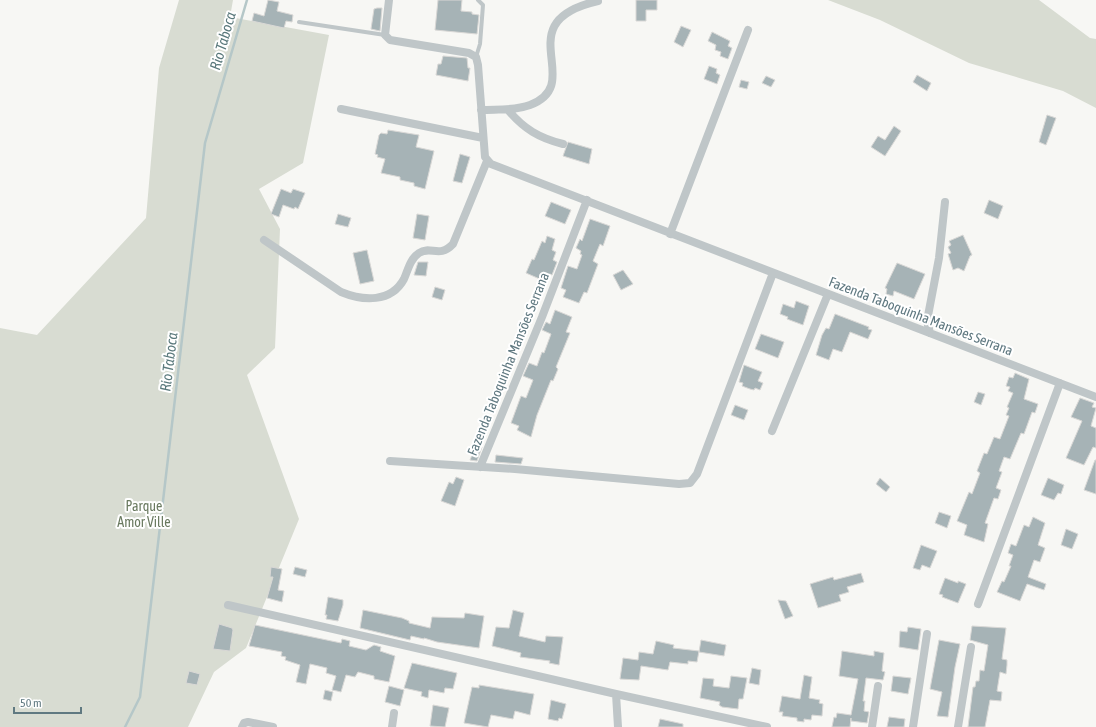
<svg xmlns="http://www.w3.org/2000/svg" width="1096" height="727" font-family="'Asap Condensed',sans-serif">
  <rect width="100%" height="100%" fill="#f7f7f4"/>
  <path fill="#d8dcd2" d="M179,0H233L230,17L329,35L303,163L259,189L280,229L275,348L247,375L299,519L246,648L214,672L188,727H0V328L37,335L146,218L159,68Z
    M828,0H1039L1090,38L1096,39V108L1063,91L969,63L880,20Z"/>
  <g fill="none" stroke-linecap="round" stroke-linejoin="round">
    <path stroke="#b5c7c8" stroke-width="2.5" d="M125,727L140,697L205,143L247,0"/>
  </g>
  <path fill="#a6b3b6" stroke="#d9d8d6" d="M268,0L279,2L277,11L293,15L292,22L286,21L284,28L252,21L254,13L264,16Z
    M438,0H462L461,11L472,12V14L479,15L477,34L435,30Z
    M636,0H657V10H646V21H636Z
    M377,8H382L380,31L371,29L374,9Z
    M681,26L691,30L683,47L674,42Z
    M712,32L730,41L728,46L732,48L728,59L720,56L721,52L715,50L716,45L708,41Z
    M443,56L467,58L468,68H470L468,81L436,75L438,64H441Z
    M709,66L717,69L716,73L720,75L717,84L704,79Z
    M917,75L931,83L927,91L913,82Z
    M766,76L775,80L771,87L762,83Z
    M741,80L749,82L747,89L739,87Z
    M1047,115L1056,118L1046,145L1039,142Z
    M894,126L901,131L885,156L871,147L878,136L885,140Z
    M388,130L419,135L416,147L434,151L425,189L414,186V183L400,180V177L381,173L385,159L377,157L378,155L375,154L379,135L381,133L387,134Z
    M568,142L592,149L589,164L563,156Z
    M460,154L470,157L462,183L453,181Z
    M281,189L291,193L293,189L305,193L298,209L295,207L294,209L283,205L279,217L271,214Z
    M989,200L1003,206L998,219L984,213Z
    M551,202L571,210L565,224L545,216Z
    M338,214L351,218L348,227L335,224Z
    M417,214L429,216L425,240L413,238Z
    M590,219L610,226L603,246L600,244L593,261L598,264L587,293L584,292L579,303L563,297L566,290L561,288L568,266L577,269L582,255L580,254L581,251L576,248L580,239L582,241Z
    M963,235L972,255L970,256L964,271L958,268L953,270L948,254L951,253L948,247L951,245L949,241Z
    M547,236L555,239L552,250L556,252L553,260L557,262L552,275L550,274L548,280L542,278V280L526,273L532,259L534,260L542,241L545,243Z
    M367,250L374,281L360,284L353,253Z
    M418,262H428L426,276L414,275Z
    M897,263L925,274L914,299L894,291L893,296L886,294L887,289L885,288Z
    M623,270L633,284L621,290L613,275Z
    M435,287L445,290L442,300L432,297Z
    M796,301L809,306L803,325L787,319L788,317L780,314L783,304L794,308Z
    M555,310L572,317L566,332L570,333L556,367L558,369L553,381L551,380L537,415L531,437L517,430L519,426L511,423L521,396L526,398L533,380L523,376L529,363L537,366L542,352L544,353L551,334L542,330L546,322L550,324Z
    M835,314L869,327L868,329L872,330L868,339L850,332L842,352L833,349L829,360L816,355L822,335L826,328L829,329Z
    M761,334L784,342L778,358L755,349Z
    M744,365L762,372L758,381L763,383L760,390L755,388L754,390L750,389L742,386L743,383L739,382Z
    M1015,373L1029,379L1024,399L1038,404L1035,413L1032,412L1024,434L1021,433L1010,459L1004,457L999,471L1002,472L996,488L1001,490L998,499L994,498L985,523L988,524L984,542L964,535L967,525L957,521L969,492L972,494L980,473L977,471L984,453L987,454L994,437L1000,439L1009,416L1006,415L1009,408L1007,407L1013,393L1008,391L1010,387L1006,386L1009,377L1013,378Z
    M978,392L985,394L981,405L974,402Z
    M1080,398L1094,403L1092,407L1096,408L1091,426L1096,428V448L1093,447L1084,465L1066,458L1082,421L1071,417Z
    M735,405L748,410L744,420L731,415Z
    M476,445L482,447L477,461L470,460Z
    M496,455L523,458L521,464L495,462Z
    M1095,460H1096V494L1084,490Z
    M456,477L464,480L455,506L441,501L449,482L453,484Z
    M880,478L890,487L886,492L876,484Z
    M1048,478L1064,485L1061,494L1058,493L1054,500L1041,495Z
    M939,512L951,516L947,528L935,523Z
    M1033,517L1045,523L1038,545L1045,548L1040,562L1034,560L1028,577L1046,584L1044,590L1027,584L1020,601L997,592L1002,581L1004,582L1011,566H1009L1013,555L1008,553L1011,544L1016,546L1024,525L1029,527Z
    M1066,529L1078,534L1072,549L1061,545Z
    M921,545L937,551L930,568L922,565L920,570L913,568Z
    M271,567L282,569L278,590L284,591L282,602L267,598L273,577H270Z
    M295,567L307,570L305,577L293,574Z
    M861,573L864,582L847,587L849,592L839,595L841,601L818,608L810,584L833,577L834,580Z
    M945,578L958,583V581L966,584L958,603L942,597L943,595L939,594Z
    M328,597L343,600V605L338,621L326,619L327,615H325Z
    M778,600L786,601L793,616L785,619Z
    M363,610L402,618L409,621V623L430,628L432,617L464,618L465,613L484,616L479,648L437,642L424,638V639L411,636L410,640L360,628Z
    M513,610L524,613L519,636L545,642L546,636L563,637L559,665L549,663L550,661L520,657L521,653L492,646L496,627L509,628Z
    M219,624L232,628L233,630L230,651L213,649Z
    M255,625L341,643L342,639L350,641L349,646L366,650L374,645L381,647L380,651L395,656L389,682L374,679V676L358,672L355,677L346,675L341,692L337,691L332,690L336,676L326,673L327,668L310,664L306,684L296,682L300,665L285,660L286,657L281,656L282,652L249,646Z
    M972,626L1006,628L1002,659L1007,660V665L1006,674L1000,672L997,691L1002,692L1001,701L990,700L985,727H968L973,687H975L976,681H979L980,670L984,671L988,645L970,640Z
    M908,627L921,629L918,650L899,647L900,631L907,632Z
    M701,640L726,645L724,656L699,652Z
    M939,640L960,644L955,667L948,717L937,716L942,692L930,689Z
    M656,641L674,645L673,648L699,651L697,662L688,661V664L670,662L668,670L641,666L639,680L620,679L623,658L638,660L639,652L653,654Z
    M842,651L874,656V651L884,653L882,671L885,672L883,680L866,678L863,701H865L864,711L869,712L867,723L851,721V718L850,727H832L834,717L836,718L837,713L851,715L858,679L839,676Z
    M412,663L457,673L453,689L445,688L444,693L429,690L428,698L421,696L422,692L404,688Z
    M752,668L761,670L759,685L749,683Z
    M189,671L200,674L197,685L186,683Z
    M804,675L812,677L809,698L820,700L819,703L823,704L822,716L812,715L811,720L804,719V722L797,721V718L782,716L783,712H779L782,696L800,699Z
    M731,676L747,678L743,699H739L738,709L722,707L719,705L720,702L700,698L703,678L714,679L713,686L729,688Z
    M893,676L911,678L908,694L891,691Z
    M479,685L534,694L530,715L515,711L513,719L491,715L488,727L464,723L472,687L479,688Z
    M389,686L404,690L400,706L385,702Z
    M325,690L333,692L331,701L323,699Z
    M551,700L566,704L562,719L559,718L558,721L548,719Z
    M433,705L449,708L445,727L430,726Z
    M889,717L905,719L904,727H887Z
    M660,719L683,724V727H658Z"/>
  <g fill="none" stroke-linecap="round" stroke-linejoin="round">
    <path stroke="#bfc6c8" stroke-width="4" d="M299,22L385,35
      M476,57L480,44L483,5L478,0"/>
    <path stroke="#bfc6c8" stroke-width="8" d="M389,0L385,35L390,40L469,53L476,57L478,65L485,157L491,164L1096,397
      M341,109L483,138
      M481,110C497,109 514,111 530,105C588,83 505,22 598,1
      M508,110C524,129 539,138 563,144
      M670,234L748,30
      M264,240L341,292C363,301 391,303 404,279C408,270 410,259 419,253C431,245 439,259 453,244L487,161
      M930,333L927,321L939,258L945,202
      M772,431L828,294
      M390,461L515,469L679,484L690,483L697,474L773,273
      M480,467L542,317L587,200
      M978,604L1060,383
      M228,605L616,694L767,727
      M616,694L618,727
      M242,727L244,723L248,722L273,727
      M392,727L394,713
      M872,727L878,686
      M913,727L927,634
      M958,727L971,647"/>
  </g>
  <g text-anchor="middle" stroke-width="4" stroke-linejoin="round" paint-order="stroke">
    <g font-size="14" fill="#607981" stroke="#fff">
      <text transform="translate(921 316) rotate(21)" y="5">Fazenda Taboquinha Mansões Serrana</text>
      <text transform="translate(508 364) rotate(-68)" y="5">Fazenda Taboquinha Mansões Serrana</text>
    </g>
    <g font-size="14" fill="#69795f" stroke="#fff">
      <text x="144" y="511">Parque<tspan x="144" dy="16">Amor Ville</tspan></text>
    </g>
    <g font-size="15" font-style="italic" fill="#5a797c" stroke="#fff">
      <text transform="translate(223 41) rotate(-74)" y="5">Rio Taboca</text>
      <text transform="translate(169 362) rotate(-83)" y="5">Rio Taboca</text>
    </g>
  </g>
  <path d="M14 707v6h67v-6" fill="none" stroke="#607981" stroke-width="2"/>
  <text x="20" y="707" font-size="12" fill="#607981" stroke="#ffffff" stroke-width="3" paint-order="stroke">50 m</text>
</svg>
